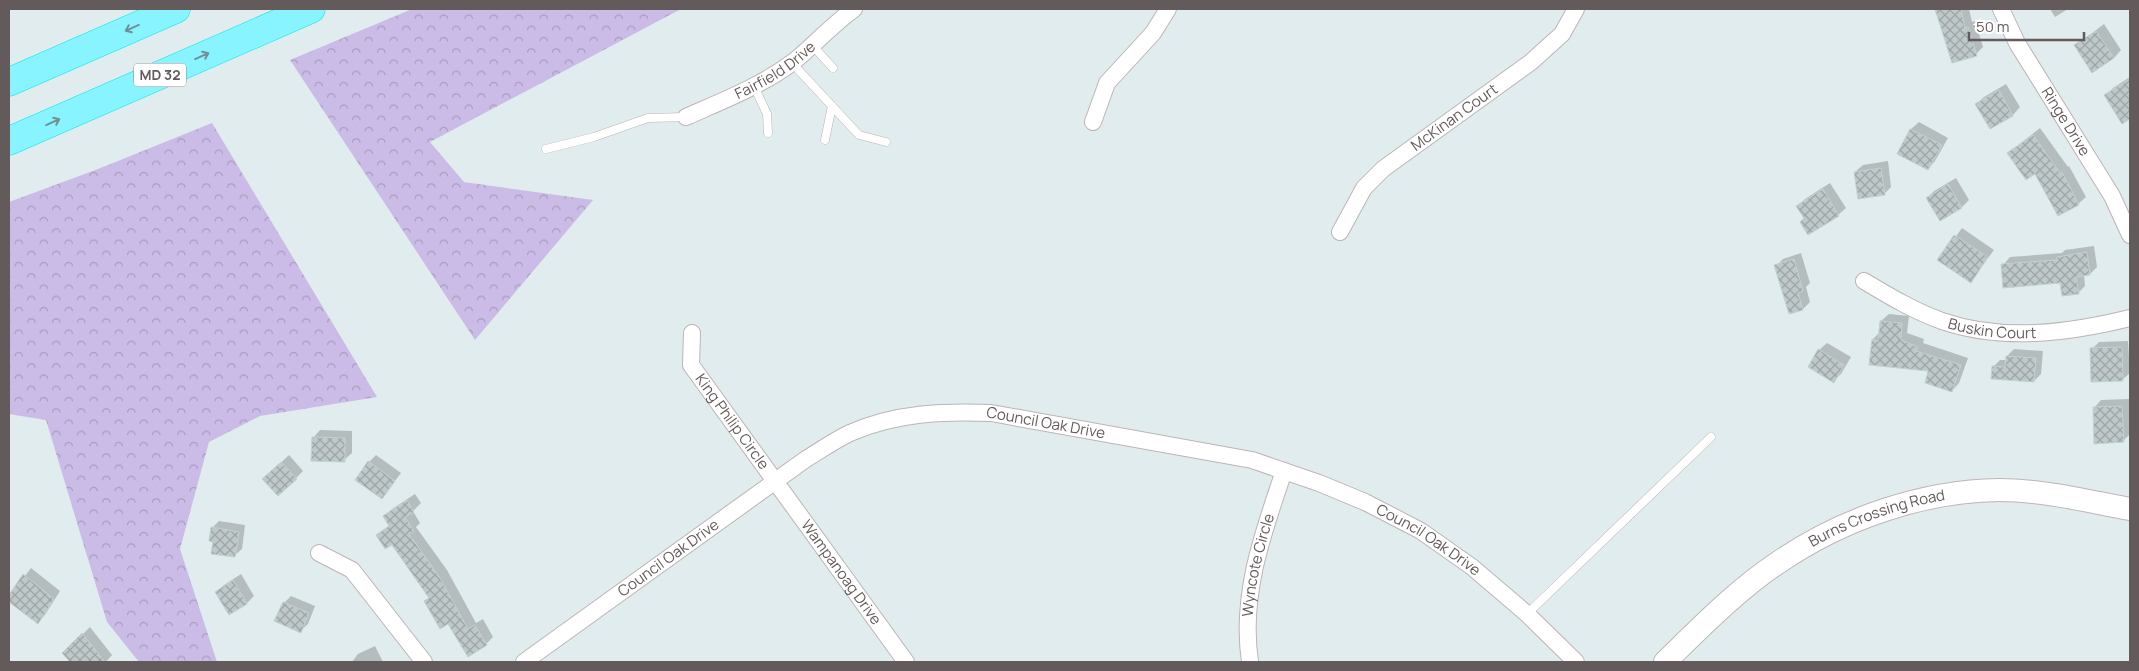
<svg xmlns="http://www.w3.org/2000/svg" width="2139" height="671" font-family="Manrope,sans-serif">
  <defs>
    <pattern id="forest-crowns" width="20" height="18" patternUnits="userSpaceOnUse" patternTransform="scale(1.25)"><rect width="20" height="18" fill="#cbbce7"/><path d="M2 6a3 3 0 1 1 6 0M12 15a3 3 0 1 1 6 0" fill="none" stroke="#a89cbe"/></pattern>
    <pattern id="building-cross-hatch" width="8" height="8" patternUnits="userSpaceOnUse" patternTransform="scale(1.25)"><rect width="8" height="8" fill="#bec8c9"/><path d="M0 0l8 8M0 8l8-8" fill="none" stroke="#9ea5a6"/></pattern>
  </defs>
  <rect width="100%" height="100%" fill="#e1ecee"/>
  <path fill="url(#forest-crowns)" d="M412,9H681L430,142L464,182L593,200L475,340L290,60Z
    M212,123L377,397L260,416L209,442L180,549L217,662H139L107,622L46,420L9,414V202L98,169Z"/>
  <path fill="#0003" d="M1935,9H1969L1972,22L1975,21L1983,47L1976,54L1936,14Z
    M2050,9H2068L2055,17Z
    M2104,24L2121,50L2114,58L2075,46Z
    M2130,77V117L2123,122L2106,95L2113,88Z
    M2006,84L2020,107L2013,115L1990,128L1976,104L1984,97Z
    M1919,122L1948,138L1935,161L1928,169L1899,153L1911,129Z
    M2040,128L2068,167L2069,166L2086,197L2078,204L2058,215L2036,172L2008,153Z
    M1888,161L1891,187L1884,194L1855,172L1863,165Z
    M1956,178L1969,200L1962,207L1940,219L1927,198L1934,191Z
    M1830,183L1846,208L1838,215L1809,233L1805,218L1798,206L1805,199Z
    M1962,228L1994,250L1971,281L1939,260Z
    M2094,246L2097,267L2090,274L2084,275L2085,286L2078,293L2061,282L2003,265L2010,257L2062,253L2065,250Z
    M1801,253L1810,283L1806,287L1810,302L1803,309L1776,266L1783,259Z
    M1889,314L1909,316L1907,333L1924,339L1923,343L1968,358L1959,383L1952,391L1930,370L1871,364L1873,339L1880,332L1881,321Z
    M2128,341L2130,373L2122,380L2092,349L2099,342Z
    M1827,343L1851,357L1841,374L1833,381L1809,367L1819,350Z
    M2014,349L2043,351L2041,374L2034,381L1993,367L2000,360H2007V356Z
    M2129,399L2130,434L2123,441L2094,408L2101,400Z
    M320,430L352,431V453L344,460L313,438Z
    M289,455L303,471L296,478L271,472Z
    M376,455L401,473L382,498L369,462Z
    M415,494L421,503L413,511L420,523L416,527L447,570L476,623L483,619L493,637L486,644L448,622L393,543L378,535L390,525L384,516L392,509Z
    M219,521L245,525L242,549L234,556L214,541L212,528Z
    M31,568L60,591L45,615L38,622L9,601V597Z
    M241,574L254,596L247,603L230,613L217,592L224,585Z
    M291,596L315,606L308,624L300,631L284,603Z
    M90,627L112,655L106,662H72L64,653Z
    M375,646L383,662H352L358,654Z"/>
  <path fill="url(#building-cross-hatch)" stroke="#c0d2d3" d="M1935,9H1961L1965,28L1968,27L1977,56L1952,63Z
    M2096,31L2114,58L2092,73L2074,45Z
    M2130,79V119L2122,124L2104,95Z
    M1999,90L2013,116L1990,129L1975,104Z
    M1910,129L1942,145L1928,170L1897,154Z
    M2033,135L2060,173L2062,172L2079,205L2058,216L2035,174L2026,180L2007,153Z
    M1881,168L1885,195L1858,199L1854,172Z
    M1948,184L1962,208L1940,221L1926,198Z
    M1823,189L1839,216L1808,235L1800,222L1804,218L1796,206Z
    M1954,235L1988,257L1971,283L1937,260Z
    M2087,252L2090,275L2076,277L2079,294L2062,296L2060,283L2003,288L2001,264L2057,260V257Z
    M1794,259L1803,291L1798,293L1803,310L1789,314L1774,265Z
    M1880,321L1902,323L1901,340L1918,347L1916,351L1961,365L1952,392L1925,383L1928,371L1869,365L1872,339L1878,341Z
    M2122,347L2123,381L2091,382L2090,348Z
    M1818,349L1844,365L1834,383L1808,367Z
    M2006,356L2036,358L2034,382L1991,379L1992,366L2005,367Z
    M2122,406L2124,442L2094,444L2093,407Z
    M312,437L345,438V462L311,461Z
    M368,461L395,481L382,499L355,480Z
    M281,462L297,479L278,496L262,479Z
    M407,500L414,512L405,517L414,531L409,534L440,578L468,629L475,625L487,645L468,657L448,624L440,629L424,601L429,598L392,545L385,549L376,535L389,526L383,516Z
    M211,527L239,532L235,557L211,554L213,542L209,541Z
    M23,574L54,599L38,624L9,602V595Z
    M233,580L247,604L229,615L215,592Z
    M283,602L309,613L301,633L274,621Z
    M82,633L105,662H70L62,653Z"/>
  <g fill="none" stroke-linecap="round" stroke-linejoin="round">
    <g stroke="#bdb5b5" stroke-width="9">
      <path id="lane" d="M812,45L833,68
        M792,63L859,135L886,142
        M754,86L767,114L768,133
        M825,140L832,106
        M546,149L594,137L648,118L686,117
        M1527,614L1711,437"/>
    </g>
    <g stroke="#bdb5b5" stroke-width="18">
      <g id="street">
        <path id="s1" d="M2001,9L2017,43L2112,196L2130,235"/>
        <path id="s2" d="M686,117C722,101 761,86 793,62C814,45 832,25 854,9"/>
        <path d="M1093,122L1107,83L1153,33L1168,9"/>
        <path id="s3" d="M1340,232L1364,188L1383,169L1531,62L1562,34L1576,9"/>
        <path id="s4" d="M1864,281C1889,296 1914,311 1942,321C2003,342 2069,333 2130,318"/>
        <path id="s5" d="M692,333L691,365L906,662"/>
        <path d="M319,553L352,570L424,662"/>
        <path id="s6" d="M524,662L806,459C821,450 835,440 850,433C895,413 944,411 991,413L1252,460L1319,483L1365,502L1421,531L1472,567L1527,614L1576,662"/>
        <path id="s7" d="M1250,662C1240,595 1263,533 1284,471"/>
      </g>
    </g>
    <g stroke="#bfb5b6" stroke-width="24">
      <g id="secondary">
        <path id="s8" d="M1665,662C1700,628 1737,590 1779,562C1842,519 1922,491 1999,490C2043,490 2087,501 2130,509"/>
      </g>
    </g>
    <g stroke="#00e7ef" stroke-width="29">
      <path id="highway" d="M9,82L176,9
        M9,141L311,9"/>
    </g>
    <use href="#lane" stroke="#fff" stroke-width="8"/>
    <use href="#street" stroke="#fff" stroke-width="16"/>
    <use href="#secondary" stroke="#fff" stroke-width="22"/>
    <use href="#highway" stroke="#87f4ff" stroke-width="28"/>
  </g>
  <defs><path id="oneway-shaft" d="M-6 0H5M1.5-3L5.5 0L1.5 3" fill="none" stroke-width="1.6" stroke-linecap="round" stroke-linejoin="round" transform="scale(1.25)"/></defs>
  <g stroke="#709094">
    <use href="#oneway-shaft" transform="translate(132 28) rotate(156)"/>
    <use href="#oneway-shaft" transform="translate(202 56) rotate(-24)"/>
    <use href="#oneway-shaft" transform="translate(53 122) rotate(-24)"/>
  </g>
  <g text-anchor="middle" stroke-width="4.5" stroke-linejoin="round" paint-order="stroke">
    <rect fill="#fff" stroke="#928c8c" stroke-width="1" x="134" y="63.5" width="52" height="23" rx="4"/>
    <g font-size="14" font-weight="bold" fill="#635a5b">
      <text x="160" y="80">MD 32</text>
    </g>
    <g font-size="15" fill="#635a5b" stroke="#fff">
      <text dy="5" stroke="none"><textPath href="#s2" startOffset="101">Fairfield Drive</textPath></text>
      <text dy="5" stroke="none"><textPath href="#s3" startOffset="165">McKinan Court</textPath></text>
      <text dy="5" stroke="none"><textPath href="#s1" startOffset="130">Ringe Drive</textPath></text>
      <text dy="5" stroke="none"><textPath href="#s4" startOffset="139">Buskin Court</textPath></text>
      <text dy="5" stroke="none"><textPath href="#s5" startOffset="102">King Philip Circle</textPath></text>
      <text dy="5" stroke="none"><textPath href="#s6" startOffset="598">Council Oak Drive</textPath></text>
      <text dy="5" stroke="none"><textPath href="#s8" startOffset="260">Burns Crossing Road</textPath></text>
      <text dy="5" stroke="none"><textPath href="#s6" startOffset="1002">Council Oak Drive</textPath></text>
      <text dy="5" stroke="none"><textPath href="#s6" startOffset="178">Council Oak Drive</textPath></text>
      <text dy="5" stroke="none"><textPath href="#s7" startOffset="98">Wyncote Circle</textPath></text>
      <text dy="5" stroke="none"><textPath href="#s5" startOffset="288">Wampanoag Drive</textPath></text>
    </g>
  </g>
  <rect width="2139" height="671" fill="none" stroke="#635a5b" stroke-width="20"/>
  <path d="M1969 32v8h115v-8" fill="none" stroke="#635a5b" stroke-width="2.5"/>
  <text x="1976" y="32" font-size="15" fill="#635a5b" stroke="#ffffff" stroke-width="4" paint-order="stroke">50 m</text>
</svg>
